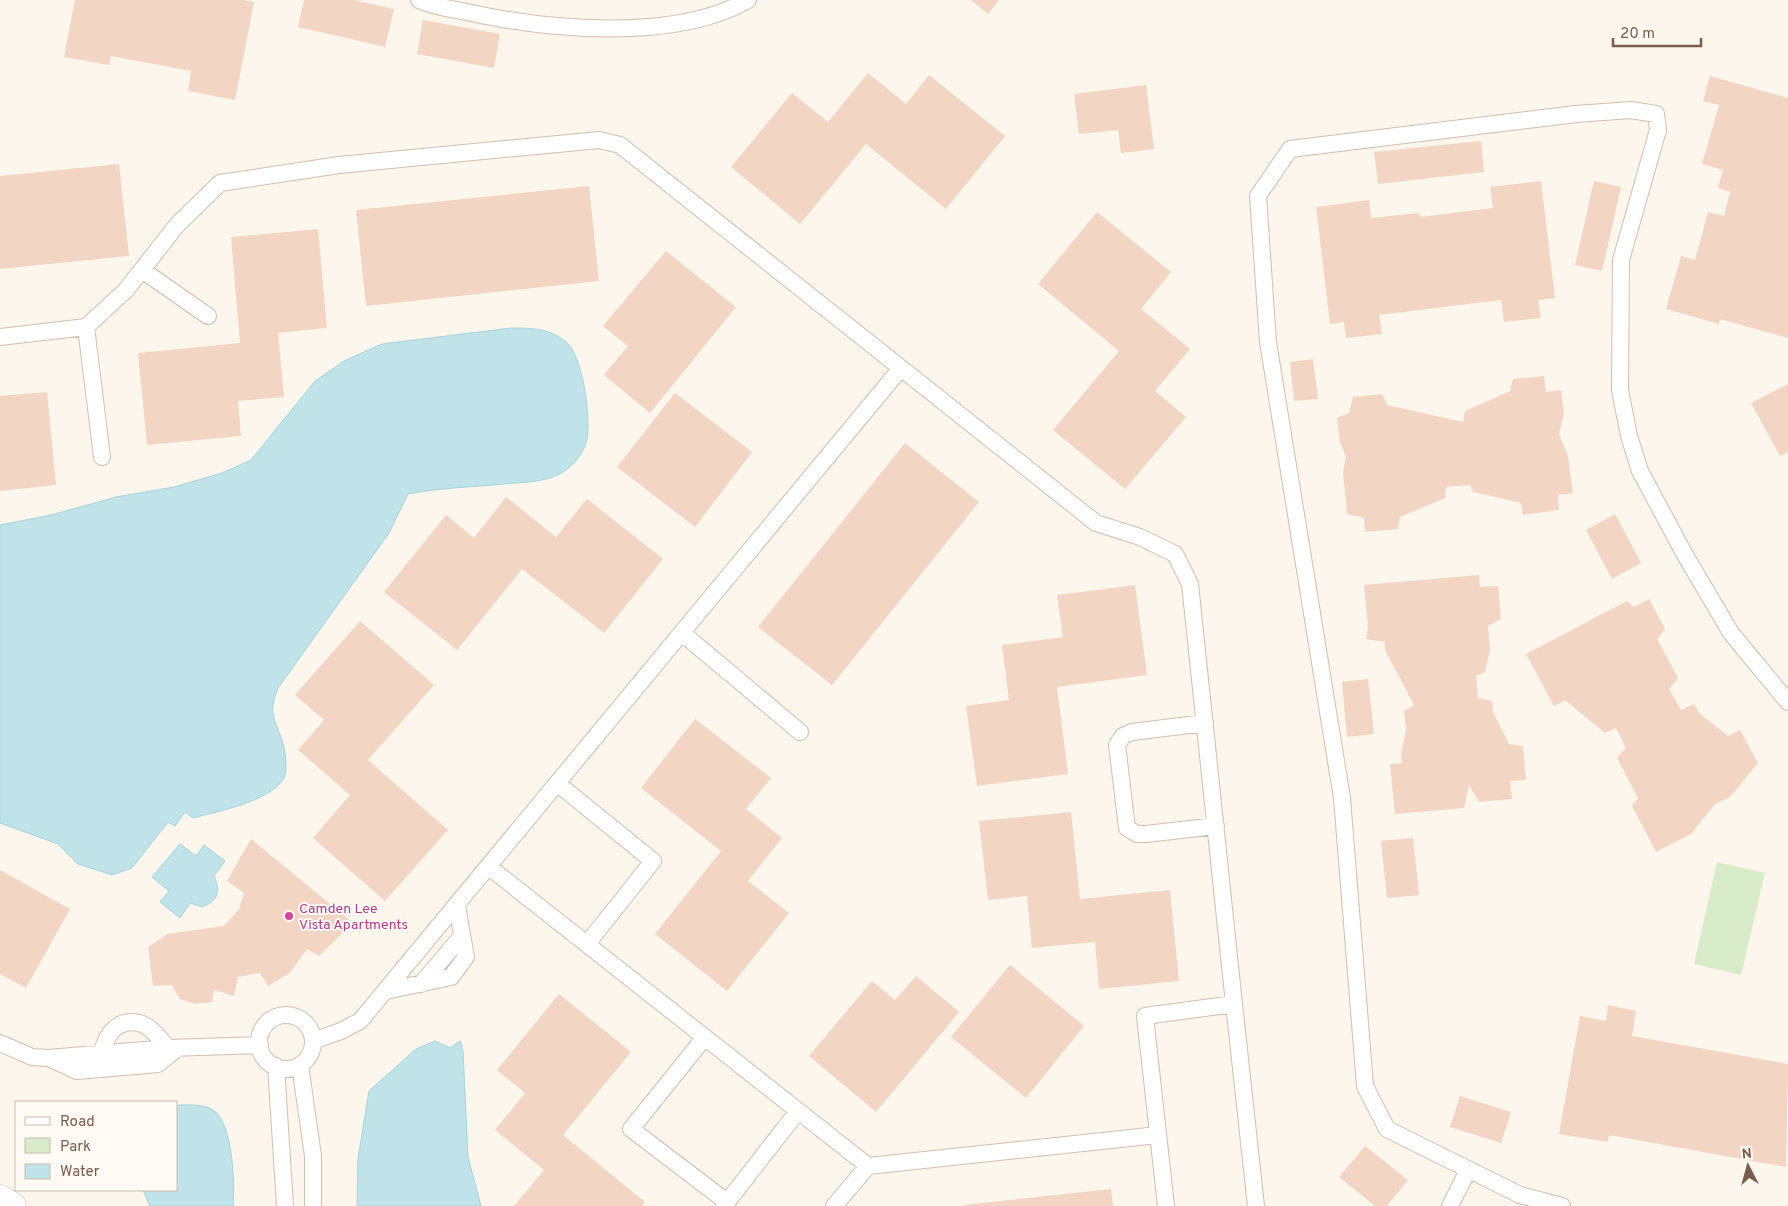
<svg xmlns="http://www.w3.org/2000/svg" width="1788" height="1206" font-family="Overpass,sans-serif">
  <rect width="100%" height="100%" fill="#fdf6ec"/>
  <path fill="#d8ecc9" d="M1717,862L1765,873L1741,975L1694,964Z"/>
  <path fill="#bfe3e8" stroke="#a5d3da" d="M511,328C531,328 548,328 565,341C583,354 591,418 587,439C584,453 574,465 563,472C545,483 523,482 503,484C472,487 439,488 408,494L389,533L278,688C268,712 274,718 282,740C285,748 288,770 284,778C270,802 218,811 193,818L185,812L175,826L168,822L132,868L112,875L78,864L58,844L0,823V525L51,515L116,497L174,487L222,473L251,460L315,381L344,361L382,344Z
    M180,844L196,856L204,845L225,861L214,876C221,891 218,901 202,907L190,903L180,918L160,902L169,891L152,877Z
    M435,1041L450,1048L460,1041L463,1051L468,1157L481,1206H357L358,1159L369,1091L416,1049Z
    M179,1105C190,1105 204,1104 213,1110C233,1123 235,1184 233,1206H150L143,1190H176V1106Z"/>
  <path fill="#f3d5c3" d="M75,0H244L254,2L235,100L188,91L191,71L111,56L109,65L64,57Z
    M304,0H354L394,9L385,47L298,27Z
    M971,0H999L988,14Z
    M423,20L500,34L494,68L417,54Z
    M868,73L906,104L929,75L1005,136L946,209L866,144L800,224L731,167L792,93L828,122Z
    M1710,76L1788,98V338L1720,319L1719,324L1666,309L1681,256L1695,260L1708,212L1724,216L1730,192L1718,188L1723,170L1702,164L1719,105L1703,101Z
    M1146,85L1154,149L1121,153L1118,130L1079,134L1074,94Z
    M1481,141L1484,172L1378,184L1374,152Z
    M119,164L129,256L0,269V176Z
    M1541,181L1555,298L1538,300L1541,318L1504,322L1501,300L1379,315L1382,334L1346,338L1344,322L1330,324L1316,207L1369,200L1371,218L1419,213L1420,217L1493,208L1490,187Z
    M1594,181L1621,187L1602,271L1575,265Z
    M589,186L599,281L366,306L356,210Z
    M1097,212L1171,272L1141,309L1190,349L1155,391L1186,417L1125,489L1053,430L1119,351L1038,284Z
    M318,229L327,328L278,333L284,397L238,401L241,436L147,445L138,353L240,343L231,237Z
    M666,251L736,307L650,413L604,375L628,346L603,326Z
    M1313,359L1318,399L1294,401L1290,362Z
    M1544,376L1546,392L1561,390L1564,414L1559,434L1568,456L1573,493L1558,495L1559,510L1523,515L1521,503L1473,492L1470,485L1446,487L1445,498L1400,517L1398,529L1365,532L1364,518L1347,514L1343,472L1346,457L1340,442L1337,418L1349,413L1353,397L1382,394L1387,405L1463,422L1465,411L1510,391L1513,379Z
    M1788,384V452L1780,456L1751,403Z
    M47,392L56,485L0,491V396Z
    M675,393L752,452L695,527L617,467Z
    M905,443L979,502L832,685L758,627Z
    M506,497L556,537L587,499L663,559L604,633L522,569L457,650L384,592L446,515L474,538Z
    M1615,514L1641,563L1612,579L1586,530Z
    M1479,575L1480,587L1498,586L1501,619L1488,626L1490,649L1485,672L1476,676L1478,698L1492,701L1493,712L1509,744L1523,746L1526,780L1510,781L1512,799L1479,802L1469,785L1464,808L1395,814L1390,764L1402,763L1401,754L1406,730L1404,711L1414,705L1385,650V642L1366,639L1368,627L1364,585Z
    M1135,585L1147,675L1057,687L1068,774L977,786L966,706L1009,700L1002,645L1063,637L1057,595Z
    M1649,599L1665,629L1657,639L1678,678L1669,689L1681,710L1694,704L1699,713L1728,736L1740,730L1758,763L1730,797L1715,804L1691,834L1656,852L1632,806L1638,798L1617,758L1626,748L1616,728L1605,733L1565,700L1554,706L1526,654L1627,601L1634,607Z
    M360,621L434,685L368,760L448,830L385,901L313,838L350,795L298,750L324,720L295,695Z
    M1368,679L1374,734L1347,737L1342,682Z
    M695,719L771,778L746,809L782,838L748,881L789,913L727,991L655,934L721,851L641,788Z
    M1071,812L1080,899L1170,890L1179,981L1099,989L1095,942L1032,948L1027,896L988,900L979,821Z
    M1413,838L1419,895L1387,898L1381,841Z
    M251,839L353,923L319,956L307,949L290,973L268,986L260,973L238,977L234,996L214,990L212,1002L194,1004L180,999L172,985L153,986L148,947L168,934L224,926L239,909L244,893L227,881Z
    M0,870L70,909L26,988L0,974Z
    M1010,965L1084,1026L1026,1098L951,1037Z
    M916,976L959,1012L876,1112L809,1056L872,981L895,1000Z
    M559,994L631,1052L563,1135L645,1202L642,1206H514L544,1170L495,1130L525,1093L497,1070Z
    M1608,1005L1636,1011L1632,1036L1788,1064L1786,1167L1609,1135L1608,1142L1559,1134L1580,1016L1606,1021Z
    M1460,1096L1511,1112L1501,1143L1450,1127Z
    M1365,1146L1408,1180L1387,1206H1375L1339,1177Z
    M1111,1189L1113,1206H964V1205Z"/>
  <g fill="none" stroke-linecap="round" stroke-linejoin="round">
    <g stroke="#d1beb0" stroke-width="18">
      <path id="lane" d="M419,0C434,7 451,9 467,12C547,30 675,42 748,0
        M142,270L208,316
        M86,327L102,457
        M0,337L86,327L126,290L177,225L220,183L339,165L599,140L620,145L1096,523L1140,537L1175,554L1190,584L1234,1004L1145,1016L1166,1206
        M682,633L800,732
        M1205,723L1132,732L1123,736L1117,745L1127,828L1137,834H1146L1216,826
        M558,784L653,861L587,944
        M489,867L868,1166L1158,1135
        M421,984L462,936
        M386,991L451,977L466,957L457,906
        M1234,1004L1256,1206
        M259 1042a27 27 0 1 1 54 0a27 27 0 1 1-54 0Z
        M705,1037L631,1129L727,1202
        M313,1041L341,1031L360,1021L901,368
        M0,1043L32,1057L48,1058L168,1048L260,1045
        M51,1059L77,1071L158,1064L178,1048
        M101,1064C101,1043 113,1017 139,1023C151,1025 161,1041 168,1048
        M300,1065L313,1156V1206
        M276,1066L285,1206
        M724,1206L798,1111
        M834,1206L868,1166
        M1450,1206L1468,1170
        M1562,1206L1520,1195L1387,1129L1365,1086L1342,798L1268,342L1258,196L1290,149L1576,114L1631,110L1656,114L1658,130L1621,260L1620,390L1629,436L1640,471L1685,555L1731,633L1788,702"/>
    </g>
    <g stroke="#d6c0b0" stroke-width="29">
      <path id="secondary" d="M0,1199L12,1206"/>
    </g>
    <use href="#lane" stroke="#fff" stroke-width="16"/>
    <use href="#secondary" stroke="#fff" stroke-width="28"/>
  </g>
  <circle fill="#d1479c" stroke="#fffaf3" stroke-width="2" cx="289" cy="916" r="5"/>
  <g text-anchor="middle" stroke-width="4" stroke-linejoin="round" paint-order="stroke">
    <g font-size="14" fill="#b23c85" stroke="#fffaf3" text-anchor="start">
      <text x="299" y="913">Camden Lee<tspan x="299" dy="16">Vista Apartments</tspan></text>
    </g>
  </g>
  <rect x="15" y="1101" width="162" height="90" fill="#fffaf3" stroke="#cabbb1"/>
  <rect x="25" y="1117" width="25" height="8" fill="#ffffff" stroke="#cabbb1"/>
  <text x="60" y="1126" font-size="15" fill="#7a5c4d">Road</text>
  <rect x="25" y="1138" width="25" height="15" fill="#d8ecc9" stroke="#cabbb1"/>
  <text x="60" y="1151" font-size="15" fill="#7a5c4d">Park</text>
  <rect x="25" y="1164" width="25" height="15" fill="#bfe3e8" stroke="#cabbb1"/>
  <text x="60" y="1176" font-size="15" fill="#7a5c4d">Water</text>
  <g transform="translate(1748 1166) rotate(354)" stroke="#fffaf3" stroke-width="4" paint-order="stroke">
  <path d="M0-4L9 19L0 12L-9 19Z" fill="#7a5c4d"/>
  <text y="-8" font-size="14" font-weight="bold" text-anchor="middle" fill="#7a5c4d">N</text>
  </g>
  <path d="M1613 38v8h88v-8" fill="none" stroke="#7a5c4d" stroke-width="2.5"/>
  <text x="1620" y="38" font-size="15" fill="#7a5c4d" stroke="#fffaf3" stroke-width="4" paint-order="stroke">20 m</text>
</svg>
